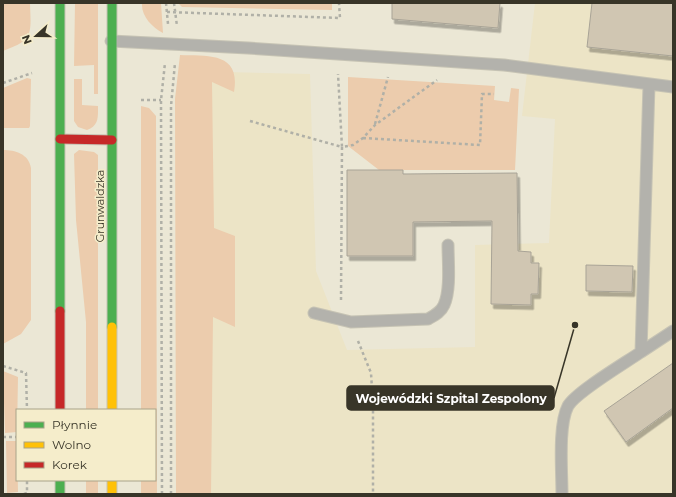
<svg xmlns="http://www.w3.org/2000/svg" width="676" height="497" font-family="Montserrat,sans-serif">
  <defs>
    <filter id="shadow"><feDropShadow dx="2.5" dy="4.5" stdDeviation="0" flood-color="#0004"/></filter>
  </defs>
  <rect width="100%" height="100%" fill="#ebe7d5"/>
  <path fill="#ece4c6" d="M535,3H673V494H182L185,71L310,74L316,271L347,350L475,347V245L549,243L555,119L522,116Z"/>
  <path fill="#ecccad" d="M3,3H30C31,34 34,40 3,51Z
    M75,3H98V94H94V65L74,66Z
    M142,3H161L163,33C152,27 141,16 142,3Z
    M178,3H332V10L182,7Z
    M180,55C208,56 241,52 234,92L212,82L214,228L235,236V327L213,317L211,494H176L175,99Z
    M348,77L495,86L494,100L509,102L511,88L519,89L515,170H379L348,146Z
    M27,78L31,79L30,126L29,128H3V88Z
    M74,79H82V105L98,106C98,117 99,126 87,130L78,127L74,121Z
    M141,106L149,108L156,116L157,494H141V480H155V410H141Z
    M3,150C15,150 29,154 31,168V320L21,334L3,344Z
    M79,150L94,152L98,155V410H86V322L76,220L74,154Z
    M3,371L18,377L17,432L5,433Z
    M6,441H17L18,492L7,493Z
    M86,480H98V494H86Z"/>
  <path fill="#d0c6b2" stroke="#a8a396" filter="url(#shadow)" d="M392,3H500L498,28L392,19Z
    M592,3H673V56L587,47Z
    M347,170H403V174L517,173L518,251L531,252V263H539L538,294H531V305L491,304L492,221L413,222V256H347Z
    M586,265L633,266L632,292L586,291Z
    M673,363V408L626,442L604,411Z"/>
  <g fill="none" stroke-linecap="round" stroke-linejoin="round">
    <g stroke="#c6c3b4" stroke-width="13">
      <path id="lane" d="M111,41L248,48L504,65L673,87
        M314,313L351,322L428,319C435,315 441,312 444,305C451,290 448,261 448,245
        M641,352L673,331
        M562,494C562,471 558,425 568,406C576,392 625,363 641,352L649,84"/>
    </g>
    <g stroke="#c6c3b4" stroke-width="11">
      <path id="fast" d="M60,3V311
        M112,3V327
        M60,480V494"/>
    </g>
    <g stroke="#c6c3b4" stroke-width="11">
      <path id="slow" d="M112,327V410
        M112,480V494"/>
    </g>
    <g stroke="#c6c3b4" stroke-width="11">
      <path id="jam" d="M60,139L112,140
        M60,311V410"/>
    </g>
    <path stroke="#b0b0a7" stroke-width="2.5" stroke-dasharray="3 3" stroke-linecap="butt" d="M166,3L168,24
      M174,3L177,26
      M167,12L340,18L339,3
      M3,83L32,73
      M141,100H161
      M250,121L342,147L338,74
      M375,124L388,77
      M363,138L480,145L482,94H494
      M341,300L342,147L353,145L363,138L375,125L437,80
      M358,341L371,373L373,405V494
      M3,366L26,373L27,410
      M3,437H17
      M24,494L27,493V480
      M162,494L161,100L165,63
      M171,494V106L175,63"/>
    <use href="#lane" stroke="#b3b2ac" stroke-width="11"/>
    <use href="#fast" stroke="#4caf50" stroke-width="9"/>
    <use href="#slow" stroke="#ffc107" stroke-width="9"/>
    <use href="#jam" stroke="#c62828" stroke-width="9"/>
  </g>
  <g text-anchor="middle" stroke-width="3" stroke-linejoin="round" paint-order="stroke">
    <g font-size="11" fill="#383528" stroke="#f5edcb">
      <text transform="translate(100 206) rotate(-90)" y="4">Grunwaldzka</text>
    </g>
  </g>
  <path fill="none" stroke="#383528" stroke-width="1.5" d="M575 325L554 398"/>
  <circle fill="#383528" stroke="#f5edcb" stroke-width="1.5" cx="575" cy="325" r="4"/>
  <rect fill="#383528" stroke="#383528" stroke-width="1.5" x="347" y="386" width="207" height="24" rx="4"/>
  <g font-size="12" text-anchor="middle" font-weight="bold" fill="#fff">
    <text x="451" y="403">Wojewódzki Szpital Zespolony</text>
  </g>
  <rect width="676" height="497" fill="none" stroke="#383528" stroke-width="8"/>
  <rect x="16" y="409" width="140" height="72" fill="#f5edcb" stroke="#a9a38a"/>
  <rect x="24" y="422" width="20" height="6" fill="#4caf50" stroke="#a9a38a"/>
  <text x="52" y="429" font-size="12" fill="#383528">Płynnie</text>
  <rect x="24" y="442" width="20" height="6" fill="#ffc107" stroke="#a9a38a"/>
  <text x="52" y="449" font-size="12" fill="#383528">Wolno</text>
  <rect x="24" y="462" width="20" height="6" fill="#c62828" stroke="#a9a38a"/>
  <text x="52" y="469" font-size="12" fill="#383528">Korek</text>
  <g transform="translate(36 36) rotate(249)" stroke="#f5edcb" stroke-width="3" paint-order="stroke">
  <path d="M0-3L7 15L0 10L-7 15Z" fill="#383528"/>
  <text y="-6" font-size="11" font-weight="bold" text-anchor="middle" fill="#383528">N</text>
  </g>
</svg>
